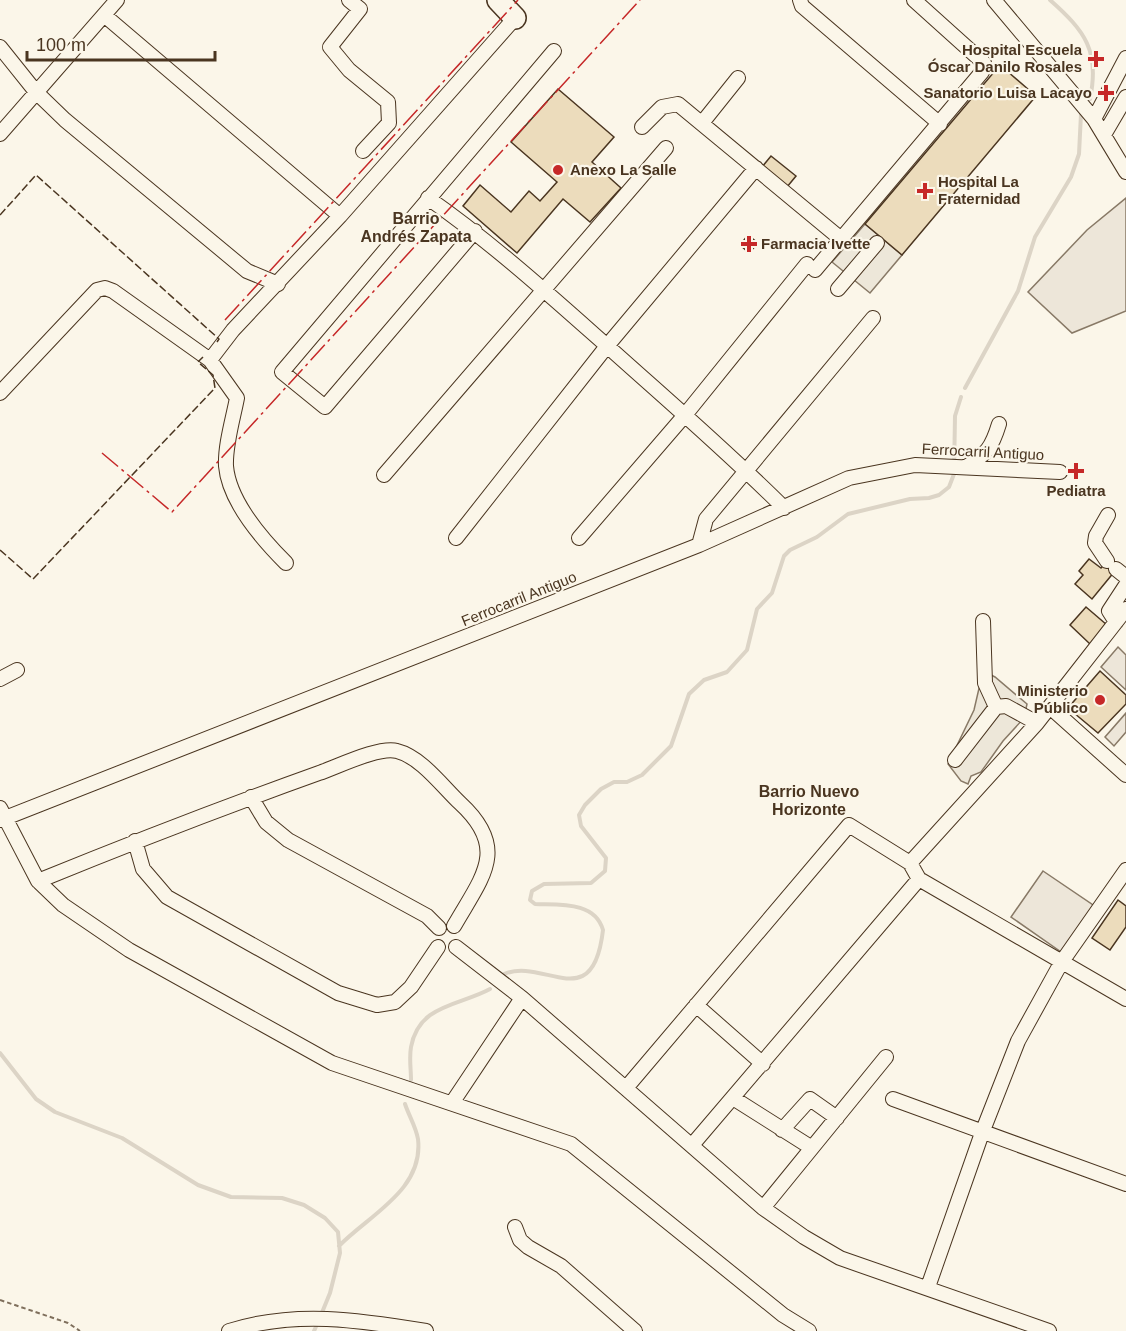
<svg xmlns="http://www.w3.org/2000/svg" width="1126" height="1331" font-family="Arial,sans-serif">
  <rect width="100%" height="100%" fill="#fbf6e9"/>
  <path fill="#ede6d9" stroke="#887966" stroke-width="1.5" d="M1126,198V311L1072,333L1028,292L1087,230Z
    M1118,647L1126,655V690L1101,667Z
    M1126,713V732L1114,746L1105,737Z
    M1043,871L1096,907L1064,954L1011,917Z"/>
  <path fill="#ede7d9" stroke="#887966" stroke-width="1.5" d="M865,224L902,255L870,293L832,262Z
    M983,671L995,677L1027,704L1024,718L1003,741L981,772L971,776L968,784L961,781L948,764L974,710Z"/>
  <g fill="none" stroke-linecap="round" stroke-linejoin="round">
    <path stroke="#dcd4c6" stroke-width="4" d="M1050,0C1085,31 1100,51 1090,99
      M965,388L1018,291L1035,237L1071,177L1079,154L1081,114
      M504,974C544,957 593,1017 603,930C595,901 559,905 535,904L530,900L532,891L544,884L591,883L605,871L606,858L581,826L579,815L585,805L601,789L614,782H627L642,775L671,746L689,694L704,680L727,672L747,650L757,609L772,593L784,556L790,550L817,537L848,514L910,499L929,498L939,495L949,487L954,474L955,416L961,397
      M0,1053L36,1099L55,1112L122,1138L198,1185L231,1197L282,1198L304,1205L325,1218L338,1232L340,1253L330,1293L321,1315
      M411,1080C411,1069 409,1058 411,1047C419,1004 459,1006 490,989
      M339,1246C369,1215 424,1190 418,1139C416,1127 409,1116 405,1104
      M314,1331L318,1322"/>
  </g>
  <path fill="#ecdcbc" stroke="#4a3520" stroke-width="1.5" d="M1000,65L1036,96L902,255L865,224Z
    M558,89L614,137L592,162L621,188L590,222L563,199L517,253L463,206L480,185L511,212L529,191L540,201L557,182L511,142Z
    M771,156L796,176L787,187L762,167Z
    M748,235L758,243L749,253L740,245Z
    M1109,558L1119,566L1092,599L1075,584L1083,575L1079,571L1089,559L1101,568Z
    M1086,607L1107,625L1090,644L1070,625Z
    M1100,671L1126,695V704L1098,733L1068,708Z
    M1118,900L1126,906V927L1110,950L1092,938Z"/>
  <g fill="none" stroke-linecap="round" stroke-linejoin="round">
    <g stroke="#4a3520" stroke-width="16">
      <path id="minor" d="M349,0L360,9L330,47L349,70L388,102L389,123L363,151
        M800,0L802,6L940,124
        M994,0L1094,119L1126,172
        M104,15L340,216
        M0,47L36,92L65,120L247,271L278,284
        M1094,119L1126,58
        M702,123L738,78
        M642,127L662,107L678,104L841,239
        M1105,133L1126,97
        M0,134L117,0
        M428,198C495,245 554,299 615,353C672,404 730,454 784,508
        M475,231L325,407L282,372L554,51
        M815,270L982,72L984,63L914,0
        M838,289L877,243
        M0,393L97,290L105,288L113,291L210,360
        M966,467C987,454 992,447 999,424
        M384,475L666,148
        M456,538L607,346L756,168
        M579,538L685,415L807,264
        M699,545L706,519L873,318
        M1107,561L1095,543L1096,536L1108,515
        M286,563C263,540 229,501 226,466C225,445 233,419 237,398L210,360L233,330L340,216L515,18
        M1116,569L1126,577
        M983,621L985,683L996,707
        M1116,622L1109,611L1126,585
        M0,679L17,670
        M1050,707L1126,775
        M955,760L996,707L1006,706L1037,723
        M251,797L266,822L288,840L427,916L439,928
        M0,808L38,881L63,905L129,950L332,1063L571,1144L783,1315L809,1331
        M0,820L699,545L849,478L915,465L1060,472
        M135,841L143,869L167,897L338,993L377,1005L395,1002L411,987L438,947
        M919,879L1126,999
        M38,881C131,843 224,807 319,773C337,767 379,746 397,751C421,757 442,786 460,803C510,849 482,877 454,926
        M456,947L522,998L763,1208L804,1237L840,1258L1049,1331
        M696,1005L763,1064
        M626,1088L849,825L910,863
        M733,1098L812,1148
        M893,1099L1126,1184
        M452,1103L522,998
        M782,1130L810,1099L837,1118
        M693,1144L919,879L910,863L1037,723L1126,609
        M763,1208L886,1057
        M515,1227L520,1240L528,1247L561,1266L635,1331
        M928,1287L982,1133L1018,1041L1061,963L1126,870
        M229,1331C295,1310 359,1320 426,1331"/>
    </g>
    <g stroke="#4a3520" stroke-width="24">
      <path id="highway" d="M498,0L515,18"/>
    </g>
    <path stroke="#7f6f5c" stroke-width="2" stroke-dasharray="4.5 3" stroke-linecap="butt" d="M0,1300L68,1323L80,1331"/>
    <use href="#minor" stroke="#fbf6e9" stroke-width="14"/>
    <use href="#highway" stroke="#fbf6e9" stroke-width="21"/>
    <path stroke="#4a3520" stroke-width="1.5" stroke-dasharray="8 3" stroke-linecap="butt" d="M0,215L36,175L219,339L217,342
      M0,550L33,579L215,388L213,375L198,362L203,357"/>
    <path stroke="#c62828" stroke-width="1.5" stroke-dasharray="21 4.5 3 4.5" stroke-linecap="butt" d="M225,320L518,0
      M102,453L172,512L640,0"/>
  </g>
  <g fill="#c62828" stroke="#fbf6e9" stroke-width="2">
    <path d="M1093 50h6v6h6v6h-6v6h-6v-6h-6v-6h6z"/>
    <path d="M1103 84h6v6h6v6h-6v6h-6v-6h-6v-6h6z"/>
    <circle cx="558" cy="170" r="6"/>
    <path d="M922 182h6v6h6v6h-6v6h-6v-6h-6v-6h6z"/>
    <path d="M746 235h6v6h6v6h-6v6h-6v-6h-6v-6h6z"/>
    <path d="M1073 462h6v6h6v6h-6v6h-6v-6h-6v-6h6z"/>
    <circle cx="1100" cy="700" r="6"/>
  </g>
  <g text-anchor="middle" stroke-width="4.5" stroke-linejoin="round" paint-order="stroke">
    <g font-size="15" font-weight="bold" fill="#4a3520" stroke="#fbf6e9" text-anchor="end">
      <text x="1082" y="55">Hospital Escuela<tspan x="1082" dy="17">Óscar Danilo Rosales</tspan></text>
      <text x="1092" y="98">Sanatorio Luisa Lacayo</text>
      <text x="570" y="175" text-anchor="start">Anexo La Salle</text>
      <text x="938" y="187" text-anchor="start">Hospital La<tspan x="938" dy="17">Fraternidad</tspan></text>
      <text x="761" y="249" text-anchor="start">Farmacia Ivette</text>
      <text x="1076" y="496" text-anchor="middle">Pediatra</text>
      <text x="1088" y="696">Ministerio<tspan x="1088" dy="17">Público</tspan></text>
    </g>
    <g font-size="15" fill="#4a3520" stroke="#fbf6e9">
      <text transform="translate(983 452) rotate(3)" y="5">Ferrocarril Antiguo</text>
      <text transform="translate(519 599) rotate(-22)" y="5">Ferrocarril Antiguo</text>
    </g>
    <g font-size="16" font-weight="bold" fill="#4a3520" stroke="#fbf6e9">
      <text x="416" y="224">Barrio<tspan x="416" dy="18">Andrés Zapata</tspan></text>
      <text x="809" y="797">Barrio Nuevo<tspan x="809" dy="18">Horizonte</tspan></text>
    </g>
  </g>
  <path d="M27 51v9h188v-9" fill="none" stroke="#4a3520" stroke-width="3"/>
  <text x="36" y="51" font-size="18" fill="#4a3520" stroke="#fbf6e9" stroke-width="4.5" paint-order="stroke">100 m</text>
</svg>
